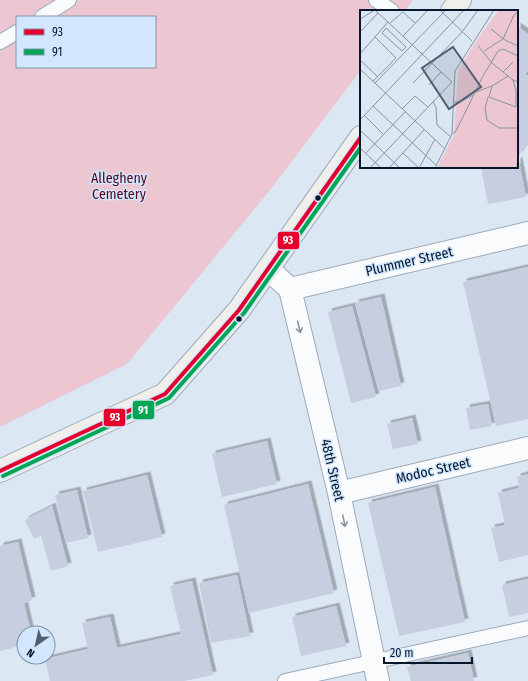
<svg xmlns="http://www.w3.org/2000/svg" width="528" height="681" font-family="'Fira Sans Condensed',sans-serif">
  <defs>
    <filter id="shadow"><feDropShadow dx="3.5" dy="-3.5" stdDeviation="0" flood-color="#0004"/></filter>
  </defs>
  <rect width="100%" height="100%" fill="#dce7f4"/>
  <path fill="#ecc6d1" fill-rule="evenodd" d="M0,0H413L405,11H361V70L270,190L127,364L0,427ZM17,17H155V67H17Z"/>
  <path fill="#c7cedf" filter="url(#shadow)" d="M517,26L528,34V71L525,74L528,76V142L519,155L517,153Z
    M517,161H519L526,197L488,204L481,168L517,167Z
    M528,267V419L496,426L463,282Z
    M381,297L401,386L379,391L355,303Z
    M352,306L376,397L351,403L328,312Z
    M488,404L492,426L470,430L466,408Z
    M412,418L418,444L393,449L387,424Z
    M267,441L277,484L222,497L212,454Z
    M528,474V555L499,562L491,528L505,525L498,493L519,488L517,477Z
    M147,475L162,537L98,552L83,491Z
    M308,484L334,593L249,613L224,505Z
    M435,487L465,622L399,636L368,503Z
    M77,490L88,538L66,543L55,495Z
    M52,506L68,566L51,571L41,536L34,539L25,520Z
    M18,542L32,600L24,603L31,633H24V645L0,651V546Z
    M237,575L250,636L211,643L199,583Z
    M528,579V613L509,617L502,585Z
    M192,581L213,675L184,681H50L45,659L88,649L82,623L110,617L117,648L181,634L170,586Z
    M336,606L346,646L301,656L292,617Z
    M468,653L474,681H411L407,667Z"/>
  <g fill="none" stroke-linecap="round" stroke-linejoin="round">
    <g stroke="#9caaba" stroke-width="16">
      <path id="lane" d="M376,0L392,11
        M42,17L69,0
        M0,42L17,32
        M285,681L528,628"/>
    </g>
    <g stroke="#9caaba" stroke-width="24">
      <path id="street" d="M268,269L290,289L339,493L378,681
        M290,289L528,233
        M339,493L528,448"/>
    </g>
    <g stroke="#9caaba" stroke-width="24">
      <path id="secondary" d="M452,11L460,0
        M0,471L165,394L239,310L361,137"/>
    </g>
    <use href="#lane" stroke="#fafbfd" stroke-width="14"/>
    <use href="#street" stroke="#fafbfd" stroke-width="22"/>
    <use href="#secondary" stroke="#f0efec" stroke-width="22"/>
    <g stroke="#d2e6fe" stroke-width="7">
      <path id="bus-1" d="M0,471L165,394L239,310L361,137"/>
    </g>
    <g stroke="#d2e6fe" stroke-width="7">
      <path id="bus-2" d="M3,476L169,398L244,313L361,147"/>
    </g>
    <use href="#bus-1" stroke="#e4002b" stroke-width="4"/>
    <use href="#bus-2" stroke="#00a651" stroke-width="4"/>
  </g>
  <defs><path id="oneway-shaft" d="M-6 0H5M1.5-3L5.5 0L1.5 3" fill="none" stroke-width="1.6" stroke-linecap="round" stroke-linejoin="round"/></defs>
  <g stroke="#8b949f">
    <use href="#oneway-shaft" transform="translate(299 327) rotate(76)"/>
    <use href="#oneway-shaft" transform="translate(344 521) rotate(78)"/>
  </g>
  <g fill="#04172c" stroke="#d2e6fe" stroke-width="1.5">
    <circle cx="318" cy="198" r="3.5"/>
    <circle cx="239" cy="319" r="3.5"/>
  </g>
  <g text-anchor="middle" stroke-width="3" stroke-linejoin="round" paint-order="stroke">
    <g font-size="14" fill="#58001b" stroke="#d2e6fe">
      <text x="119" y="183">Allegheny<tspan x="119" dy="16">Cemetery</tspan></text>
    </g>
    <g font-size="14" fill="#04172c" stroke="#d2e6fe">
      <text transform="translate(409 261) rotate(-13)" y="5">Plummer Street</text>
      <text transform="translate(333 470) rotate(77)" y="5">48th Street</text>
      <text transform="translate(433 470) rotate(-13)" y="5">Modoc Street</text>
    </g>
  </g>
  <g transform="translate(360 10)">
    <rect width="158" height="158" fill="#dce7f4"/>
    <path d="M139,0H158V158H77L94,125L98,61L116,31Z" fill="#ecc6d1"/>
    <path fill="none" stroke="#8694a4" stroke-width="1" d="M15,0L92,72M80,0L112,31M0,9L15,0M30,13L43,2L55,13M26,18L46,37L42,41L22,23ZM131,19L145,30L158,36M0,22L18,3M43,26L68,0M118,36L132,53L153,70L158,72M124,41L143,29L154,5L158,2M0,44L28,12M0,50L18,67M0,59L85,139M143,62L153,52M13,71L36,48L15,27M15,73L86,0M53,73L102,22L118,0M69,75L81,62M132,76L129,87L156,97V81L153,70M116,82L132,76L148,66M128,87L125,98L127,110L139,118H158M73,92L76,97L77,115L91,127M93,92H100L113,85M13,96L76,155M42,99L55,86L68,97M4,105L24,125M0,110L104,0M0,120L40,158M92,124L96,121L123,66L138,41L143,39L158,46M0,138L21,158M6,143L45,102M43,143L59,158M10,158L92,72M29,158L64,120M59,158L75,129M75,158L92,124L95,61L134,0M157,158L158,140"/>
    <path fill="#506072" fill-opacity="0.15" stroke="#506072" stroke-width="2" d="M93,37L121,77L89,99L62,58Z"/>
    <rect width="158" height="158" fill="none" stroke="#04172c" stroke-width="2"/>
  </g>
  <g stroke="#d2e6fe" stroke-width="1.5">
    <rect x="277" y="231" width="23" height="19" rx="4" fill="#e4002b"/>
    <rect x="132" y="400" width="23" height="20" rx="4" fill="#00a651"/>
    <rect x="103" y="408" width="23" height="19" rx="4" fill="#e4002b"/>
  </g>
  <g font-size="11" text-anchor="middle" font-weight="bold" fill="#fff">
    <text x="288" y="244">93</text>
    <text x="143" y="414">91</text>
    <text x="115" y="421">93</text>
  </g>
  <rect x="16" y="16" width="140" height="52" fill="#d2e6fe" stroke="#8093aa"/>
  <rect x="24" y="29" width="20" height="6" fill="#e4002b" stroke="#8093aa"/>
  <text x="52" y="36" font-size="12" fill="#04172c">93</text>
  <rect x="24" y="49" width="20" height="6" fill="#00a651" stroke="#8093aa"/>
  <text x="52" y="56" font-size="12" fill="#04172c">91</text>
  <g transform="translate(36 645) rotate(214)"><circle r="19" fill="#d2e6fe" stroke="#8093aa"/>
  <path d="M0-3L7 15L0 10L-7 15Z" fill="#506072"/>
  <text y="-6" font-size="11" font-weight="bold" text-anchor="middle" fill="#04172c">N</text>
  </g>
  <path d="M384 657v6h88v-6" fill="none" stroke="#04172c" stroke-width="2"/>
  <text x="390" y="657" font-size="12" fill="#04172c" stroke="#d2e6fe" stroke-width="3" paint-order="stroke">20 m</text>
</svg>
